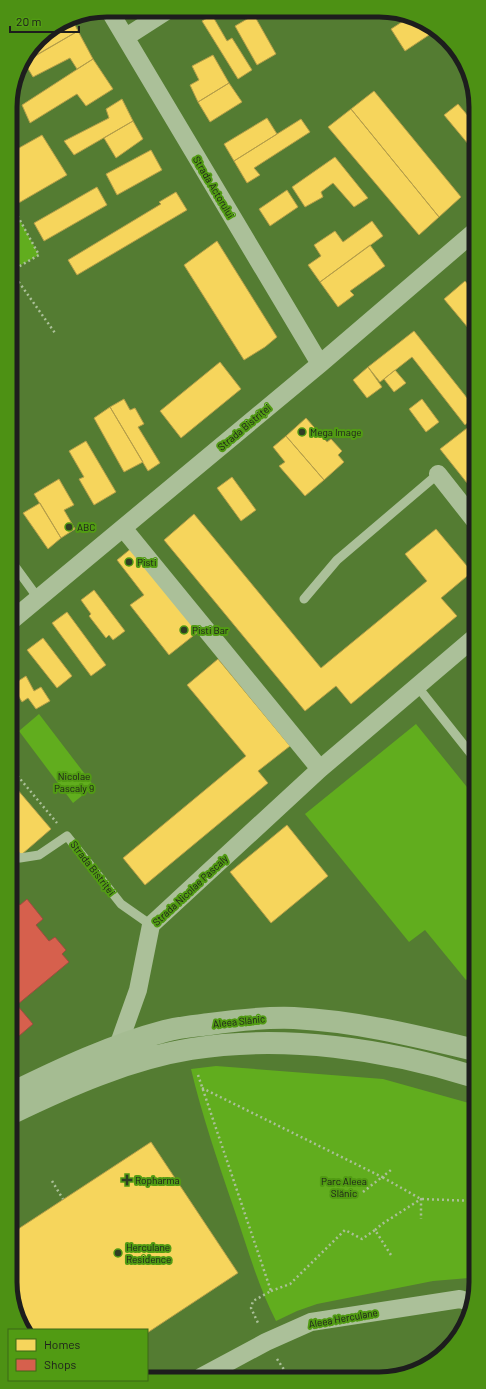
<svg xmlns="http://www.w3.org/2000/svg" width="486" height="1389" font-family="Barlow,sans-serif">
  <rect width="100%" height="100%" fill="#547c32"/>
  <path fill="#61ad1e" d="M16,213L39,255L10,271V216Z
    M39,714L94,786L73,803L19,731Z
    M416,724L475,797V973L466,980L425,930L409,942L305,814Z
    M216,1066L383,1079L476,1105V1280L469,1278L433,1281L317,1304L297,1311L276,1321C257,1284 246,1243 232,1203C217,1159 202,1115 191,1069Z"/>
  <path fill="#f6d55c" stroke="#b59e49" d="M284,11H294L287,16Z
    M212,15L227,41L232,38L252,70L238,79L202,21Z
    M254,15L276,54L257,65L235,26Z
    M71,17L78,31L20,65L43,34Z
    M408,18L430,29L432,33L405,51L391,29Z
    M78,31L93,59L77,69L70,58L33,77L24,62Z
    M213,55L229,83L198,102L190,85L199,80L192,66Z
    M93,59L113,89L86,106L77,94L30,123L22,105Z
    M229,83L242,102L210,122L198,102Z
    M374,91L461,197L439,217L351,109Z
    M122,99L133,121L74,155L64,141L109,118L106,109Z
    M458,104L474,123V151L444,115Z
    M351,109L439,217L419,235L328,127Z
    M267,118L277,134L234,161L224,144Z
    M301,119L310,132L254,168L260,175L247,183L234,161Z
    M133,121L143,139L116,158L104,138Z
    M42,135L67,175L10,208V153Z
    M151,150L162,170L117,195L106,174Z
    M335,157L368,198L354,207L333,183L321,192L323,197L305,207L292,187Z
    M97,187L107,205L44,241L34,223Z
    M287,190L298,207L270,226L259,209Z
    M176,192L187,210L77,275L68,260L161,204L159,202Z
    M372,221L383,236L320,282L308,265L321,256L314,245L335,231L343,242Z
    M217,241L277,337L265,347L244,360L184,265Z
    M370,245L385,266L350,291L354,295L338,307L320,282Z
    M465,281L474,291V335L444,299Z
    M414,331L475,408V417L465,425L412,357L380,382L368,367Z
    M220,362L241,389L181,438L160,411Z
    M368,367L382,387L367,398L353,380Z
    M395,370L406,383L394,392L384,379Z
    M124,399L130,410L135,408L144,424L138,427L160,463L148,471L110,407Z
    M422,399L439,422L426,432L409,409Z
    M110,407L143,462L124,472L94,418Z
    M306,418L327,442L331,439L342,451L338,455L344,462L324,480L286,436Z
    M471,425L475,429V493L440,449Z
    M286,436L324,480L305,496L279,466L285,462L273,447Z
    M86,441L116,492L94,505L79,479L84,477L69,451Z
    M232,477L256,510L241,521L217,488Z
    M59,479L74,505L64,510L75,529L61,538L34,494Z
    M40,503L61,538L48,549L23,513Z
    M194,514L321,668L427,581L405,554L436,529L472,572L441,598L457,616L351,704L336,686L305,711L164,540Z
    M133,547L198,632L169,655L130,605L144,595L117,560Z
    M94,590L125,631L113,640L109,635L106,638L89,616L91,614L81,600Z
    M67,612L106,665L91,676L52,623Z
    M43,638L72,676L57,688L27,650Z
    M218,659L290,746L258,771L268,783L145,885L123,858L246,756L187,685Z
    M26,676L34,691L41,687L50,701L36,709L28,698L22,702L12,685Z
    M11,782L51,829L21,855L11,844Z
    M287,825L328,876L271,923L230,872Z
    M151,1142L238,1273L147,1333V1330H28L12,1301V1233Z"/>
  <path fill="#d6604d" stroke="#9e4c3f" d="M27,899L43,919L36,925L49,941L55,937L66,950L62,954L69,962L17,1005L33,1024L12,1042L11,903L16,900L20,905Z
    M12,1045L19,1055L12,1061Z"/>
  <g fill="none" stroke-linecap="round" stroke-linejoin="round">
    <path stroke="#abc099" stroke-width="2.5" stroke-dasharray="2 3" stroke-linecap="butt" d="M10,216L16,213L39,255L11,271L55,333
      M11,768L57,823
      M198,1075L271,1291L253,1301L251,1308L258,1323
      M202,1088L382,1177L391,1170
      M52,1181L63,1199
      M363,1192L382,1177L421,1199L476,1201
      M375,1230L382,1224L421,1199V1219
      M271,1291L290,1284L345,1230L362,1239L375,1230L391,1255
      M277,1359L289,1377"/>
    <path stroke="#abc099" stroke-width="9" d="M11,561L38,598
      M304,599L337,560L438,474
      M417,686L475,759
      M11,853L20,858L39,855L67,836L121,904L151,925"/>
    <path stroke="#abc099" stroke-width="18" d="M109,10L320,364
      M126,37L168,10
      M438,474L475,521
      M123,528L320,769
      M11,621L320,364L474,232
      M118,1046L138,990L151,925L320,769L475,637
      M201,1377L266,1342L311,1322L460,1299L472,1303"/>
    <path stroke="#a5bc92" stroke-width="22" d="M12,1093C61,1069 112,1045 165,1031C180,1027 195,1026 210,1024C238,1020 266,1017 294,1018C355,1021 416,1036 475,1050
      M12,1113C68,1086 129,1059 191,1049C284,1034 386,1049 475,1077"/>
  </g>
  <g fill="#303e24" stroke="#519b13" stroke-width="1.5">
    <circle cx="302" cy="432" r="4"/>
    <circle cx="69" cy="527" r="4"/>
    <circle cx="129" cy="562" r="4"/>
    <circle cx="184" cy="630" r="4"/>
    <path d="M125 1174h4v4h4v4h-4v4h-4v-4h-4v-4h4z"/>
    <circle cx="118" cy="1253" r="4"/>
  </g>
  <g text-anchor="middle" stroke-width="4" stroke-linejoin="round" paint-order="stroke">
    <g font-size="10" fill="#1d1d1d" stroke="#519b13">
      <text transform="translate(214 187) rotate(59)" y="4">Strada Actorului</text>
      <text transform="translate(244 427) rotate(-40)" y="4">Strada Bistriței</text>
      <text transform="translate(93 868) rotate(52)" y="4">Strada Bistriței</text>
      <text transform="translate(190 890) rotate(-43)" y="4">Strada Nicolae Pascaly</text>
      <text transform="translate(239 1021) rotate(-6)" y="4">Aleea Slănic</text>
      <text transform="translate(343 1318) rotate(-10)" y="4">Aleea Herculane</text>
    </g>
    <g font-size="10" fill="#1d1d1d" stroke="#519b13" text-anchor="start">
      <text x="310" y="436">Mega Image</text>
      <text x="77" y="531">ABC</text>
      <text x="137" y="566">Pisti</text>
      <text x="192" y="634">Pisti Bar</text>
      <text x="135" y="1184">Ropharma</text>
      <text x="126" y="1251">Herculane<tspan x="126" dy="12">Residence</tspan></text>
    </g>
    <g font-size="10" fill="#1c1d1a" stroke="#519b13">
      <text x="74" y="780">Nicolae<tspan x="74" dy="12">Pascaly 9</tspan></text>
      <text x="344" y="1185">Parc Aleea<tspan x="344" dy="12">Slănic</tspan></text>
    </g>
  </g>
  <path d="M0 0H486V1389H0ZM107 17H379A90 90 0 0 1 469 107V1282A90 90 0 0 1 379 1372H107A90 90 0 0 1 17 1282V107A90 90 0 0 1 107 17Z" fill="#4d9114" fill-rule="evenodd"/>
  <path fill="none" stroke="#1d1d1d" stroke-width="5" d="M107 17H379A90 90 0 0 1 469 107V1282A90 90 0 0 1 379 1372H107A90 90 0 0 1 17 1282V107A90 90 0 0 1 107 17Z"/>
  <rect x="8" y="1329" width="140" height="52" fill="#519b13" stroke="#3c6917"/>
  <rect x="16" y="1339" width="20" height="12" fill="#f6d55c" stroke="#3c6917"/>
  <text x="44" y="1349" font-size="12" fill="#1d1d1d">Homes</text>
  <rect x="16" y="1359" width="20" height="12" fill="#d6604d" stroke="#3c6917"/>
  <text x="44" y="1369" font-size="12" fill="#1d1d1d">Shops</text>
  <path d="M10 26v6h69v-6" fill="none" stroke="#1d1d1d" stroke-width="2"/>
  <text x="16" y="26" font-size="12" fill="#1d1d1d" stroke="#519b13" stroke-width="3" paint-order="stroke">20 m</text>
</svg>
